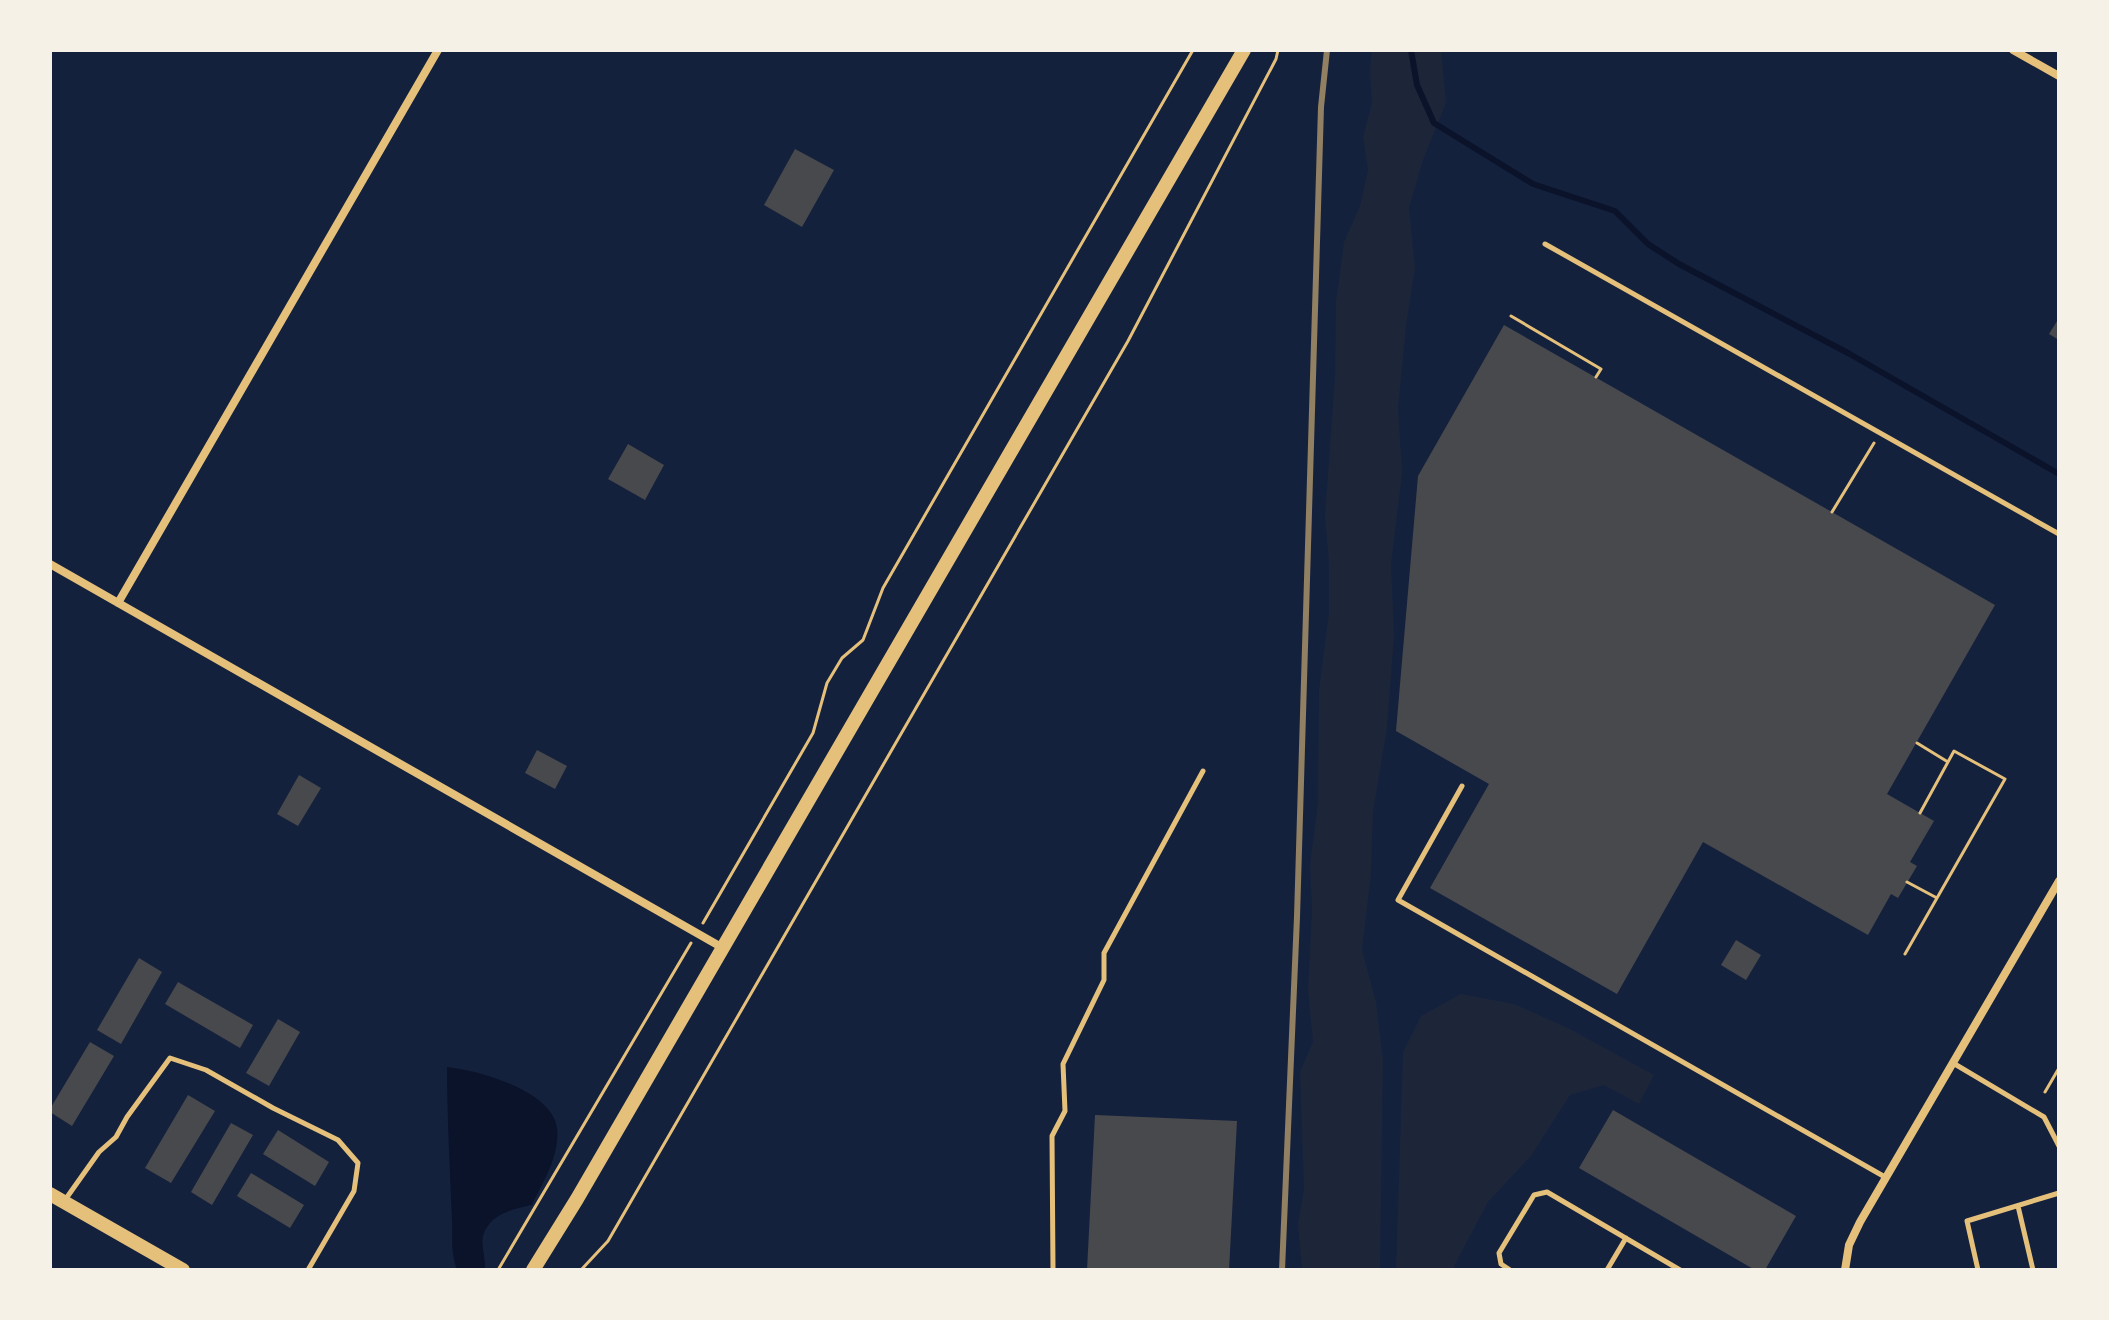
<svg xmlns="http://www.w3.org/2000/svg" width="2109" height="1320" font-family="Literata,serif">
  <rect width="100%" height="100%" fill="#14213d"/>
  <path fill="#1d2539" d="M1372,50H1441L1446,103L1423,160L1409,208L1415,268L1406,326L1398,408L1402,473L1391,564L1394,637L1387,728L1373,812L1371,873L1362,950L1376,1002L1383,1060L1380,1270H1302L1298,1224L1304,1189L1300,1072L1313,1042L1308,990L1312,913L1310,864L1318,803L1319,690L1329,613V564L1325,515L1335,377L1336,302L1344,242L1360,206L1368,170L1363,137L1372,103L1370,70Z
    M1461,994L1514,1004L1568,1028L1654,1075L1639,1104L1604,1085L1570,1095L1531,1156L1488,1202L1452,1270H1396L1403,1052L1421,1016Z"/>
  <path fill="#0b132b" d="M447,1067C478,1070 553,1091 557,1128C560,1156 543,1182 532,1205C513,1209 489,1214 483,1236C481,1247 486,1260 485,1270H457C450,1249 453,1242 452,1222C450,1170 447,1119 447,1067Z"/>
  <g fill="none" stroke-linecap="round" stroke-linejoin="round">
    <path stroke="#0b132b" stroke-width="6" d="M1411,50L1417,85L1434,123L1533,184L1615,211L1648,244L1679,264L1848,353L2059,474"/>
  </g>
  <path fill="#48494c" d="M795,149L834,170L802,227L764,205Z
    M2059,318V340L2049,334Z
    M1504,325L1995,605L1887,794L1934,821L1910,862L1917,866L1898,898L1891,894L1868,935L1703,842L1617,994L1430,888L1489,784L1396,731L1418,476Z
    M628,444L664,465L645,500L608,479Z
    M537,750L567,766L555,789L525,773Z
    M299,775L321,788L298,826L277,814Z
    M1736,940L1761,955L1746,980L1721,965Z
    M139,958L162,972L121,1044L97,1030Z
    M178,982L253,1025L240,1048L165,1004Z
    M278,1019L300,1032L269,1086L246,1073Z
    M90,1042L114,1056L72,1126L50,1112V1109Z
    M188,1095L215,1111L171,1183L145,1168Z
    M1613,1110L1796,1216L1765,1270H1755L1579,1168Z
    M1095,1115L1237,1121L1229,1270H1087Z
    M231,1123L253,1135L212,1205L191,1192Z
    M278,1130L329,1162L315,1186L263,1154Z
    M251,1173L304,1205L290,1228L237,1196Z"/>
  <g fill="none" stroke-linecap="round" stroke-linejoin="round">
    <path stroke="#e5c07b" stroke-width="3" d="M1511,316L1601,369L1596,377
      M1832,512L1874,443
      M1917,743L1948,762
      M1907,882L1937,898
      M703,923L813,733L827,683L842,658L863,640L883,588L1193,50
      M1905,954L2005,779L1954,751L1920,813
      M2045,1092L2059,1068
      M498,1270L691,943
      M581,1270L608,1241L1128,341L1276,59L1278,50"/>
    <path stroke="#e5c07b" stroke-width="5" d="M1545,244L2059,534
      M1462,786L1398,900L1885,1177
      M1953,1063L2044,1117L2059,1146
      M65,1200L99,1152L116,1137L127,1117L170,1058L206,1070L273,1108L338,1140L358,1163L354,1191L308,1270
      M2018,1206L2033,1270
      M1053,1270L1052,1136L1065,1111L1063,1064L1104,980V953L1203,771
      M1510,1270L1501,1264L1499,1253L1534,1195L1547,1192L1680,1270
      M1607,1270L1626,1238
      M1978,1270L1967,1221L2059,1193"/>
    <path stroke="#e5c07b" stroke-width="8" d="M2013,50L2059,76
      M50,564L723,948
      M118,603L438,50
      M1845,1270L1849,1245L1860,1222L2059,881"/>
    <path stroke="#e5c07b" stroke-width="14" d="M50,1194L183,1270
      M533,1270L577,1199L1244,50"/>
    <path stroke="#918062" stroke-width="6" d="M1282,1270L1297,917L1321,107L1327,50"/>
  </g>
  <rect width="2109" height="1320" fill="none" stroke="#f6f1e7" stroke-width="104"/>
</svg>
